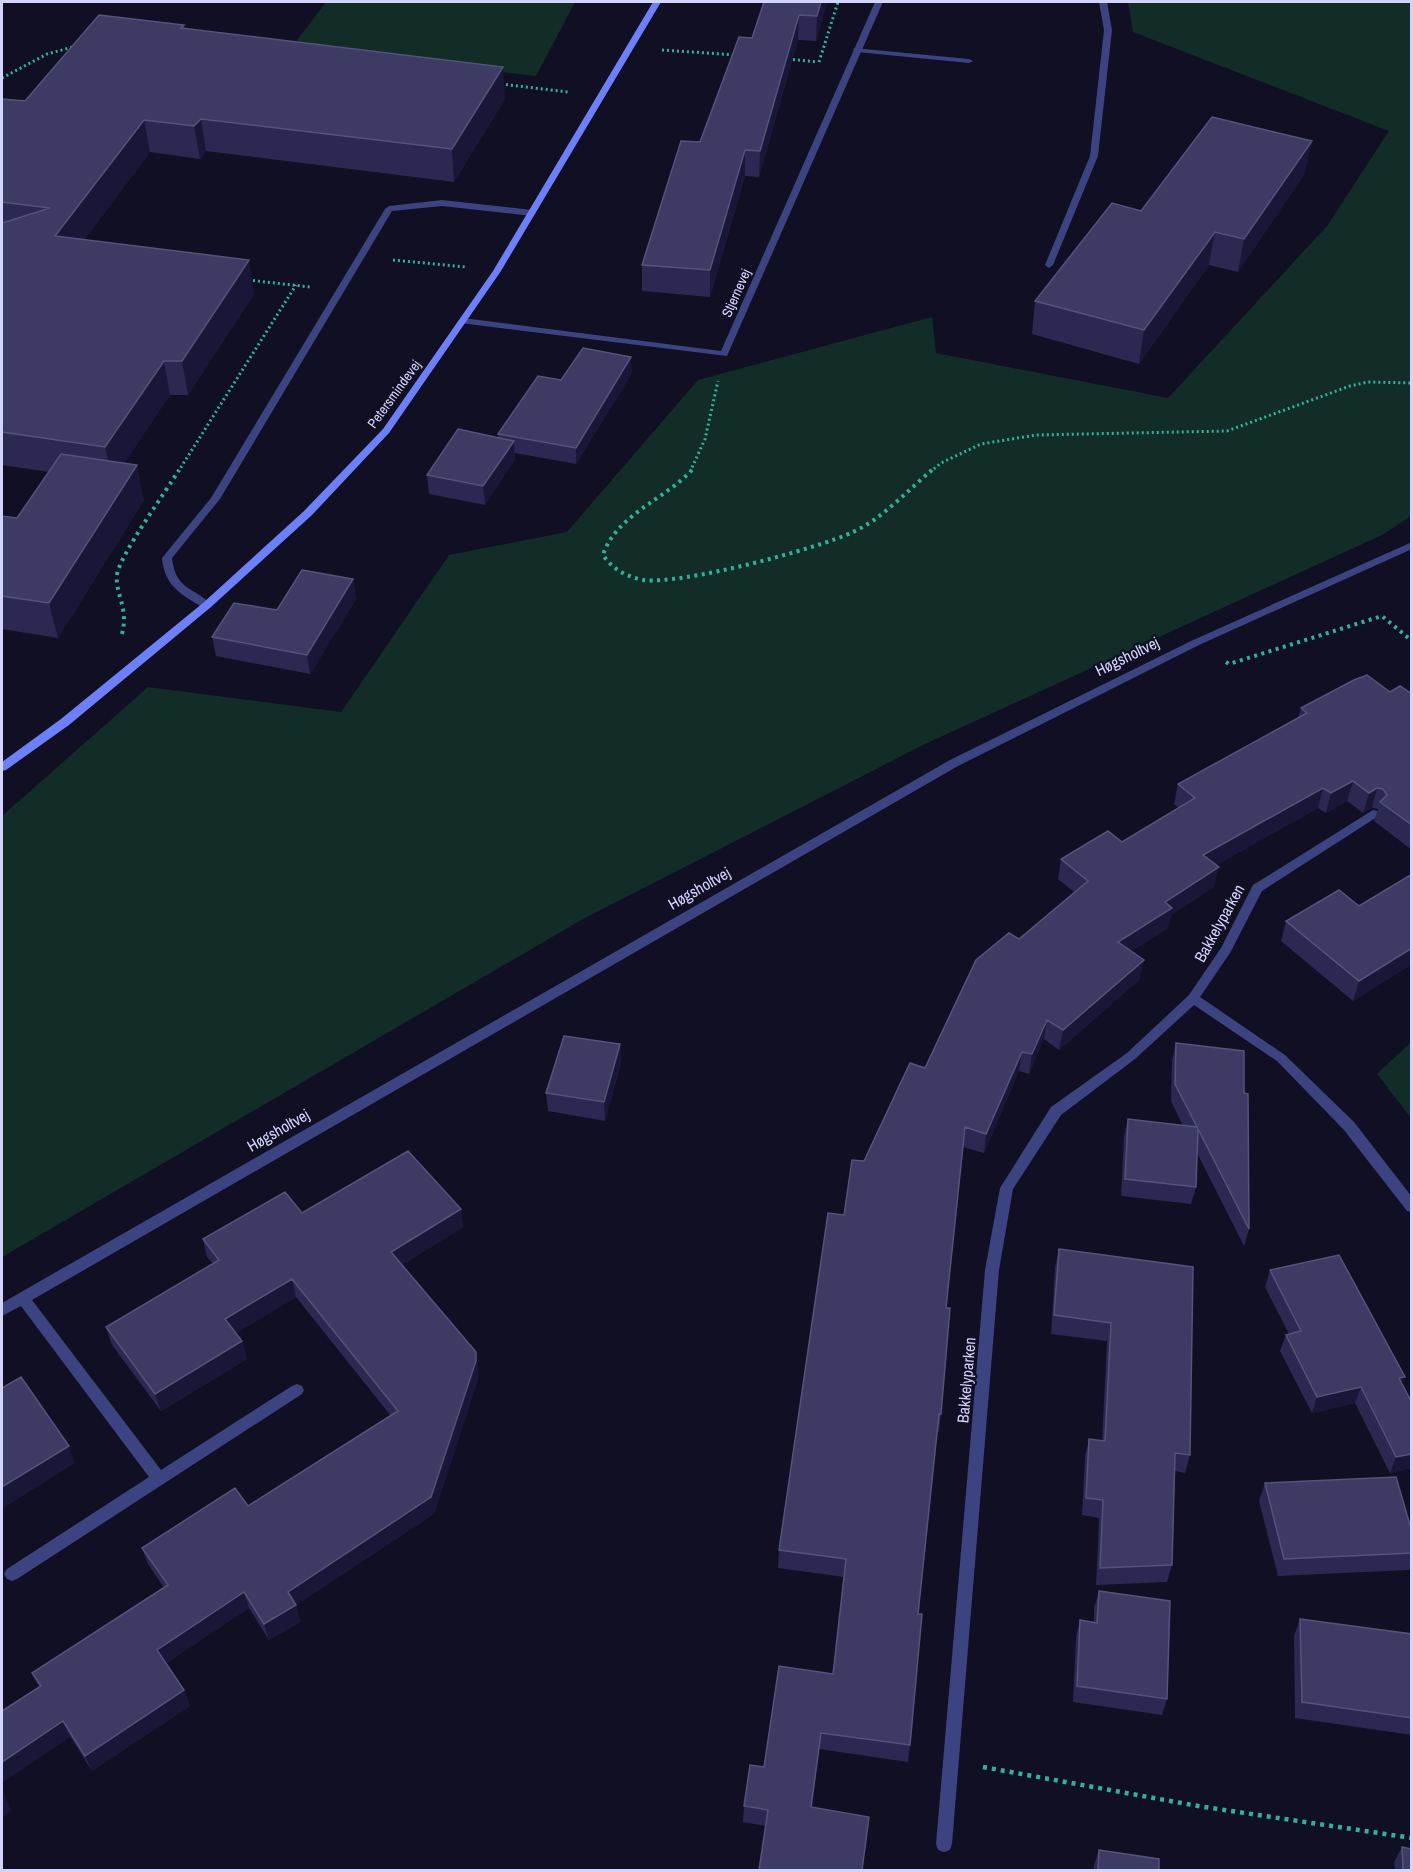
<svg xmlns="http://www.w3.org/2000/svg" width="1413" height="1872" font-family="'Archivo Narrow',sans-serif">
  <rect width="100%" height="100%" fill="#100f23"/>
  <path fill="#122d28" d="M326,2H575L536,76L291,48Z
    M1128,2H1411V516L1382,535L925,744L583,919L2,1257V816L148,687L341,712L449,555L567,532L698,380L932,317L936,353L1168,398L1327,226L1389,131L1133,32Z
    M1411,1042V1118L1377,1074Z"/>
  <g fill="none" stroke-linecap="round" stroke-linejoin="round">
    <path stroke="#33b198" stroke-width="3" stroke-dasharray="2 3" stroke-linecap="butt" d="M662,50L736,55
      M788,59L817,62
      M819,62L838,2
      M2,78L47,54L73,47
      M501,84L568,92
      M393,260L466,267
      M248,280L310,287
      M178,472L296,285
      M690,472L705,439L718,381
      M930,472L941,463L981,444L1036,435L1227,431L1350,386L1368,382L1412,383"/>
    <path stroke="#33b198" stroke-width="4" stroke-dasharray="3 4.5" stroke-linecap="butt" d="M692,470C664,500 616,515 603,555C612,569 627,577 644,580C681,585 817,549 853,532C882,519 907,491 932,470
      M122,634C129,607 115,595 117,575C119,556 167,490 179,470
      M1226,662L1229,664L1382,616L1412,641"/>
    <path stroke="#33b198" stroke-width="4.5" stroke-dasharray="4 5" stroke-linecap="butt" d="M983,1767L1198,1806L1412,1838"/>
    <path fill="#3c4381" fill-rule="evenodd" d="M1099,2H1107L1112,30L1098,156L1053,265L1049,268L1045,265L1090,156L1104,30Z
      M854,48L969,59L973,61L969,63L857,52L853,50Z
      M442,200L532,210L536,213L532,216L442,206L392,211L220,499L172,558C176,591 193,586 212,605L211,607C203,608 199,605 192,601C174,590 164,580 162,558L211,498L385,209L389,206Z"/>
    <path fill="#3c4381" fill-rule="evenodd" d="M875,2H883L727,356L460,323V319L463,318L721,351Z
      M1412,542V549L1199,645L958,766L32,1300L161,1470L292,1386L297,1384L302,1386L304,1390L302,1394L17,1579L12,1581L7,1579L4,1574L7,1569L149,1477L21,1306L2,1316V1303L950,760L1191,641Z
      M1373,810L1377,811L1379,814L1377,817L1262,891L1230,953L1200,997L1285,1055L1354,1122L1412,1197V1212L1407,1211L1344,1130L1277,1061L1194,1005L1135,1059L1061,1115L1013,1189L999,1270L952,1844L950,1850L944,1852L938,1850L936,1844L985,1270L1000,1188L1051,1107L1127,1053L1189,995L1221,948L1253,885Z"/>
    <path fill="#6e7ffa" fill-rule="evenodd" d="M653,2H661L501,271L389,433L312,515L211,607L69,725L6,770L2,771V762L61,719L203,603L304,511L383,429L493,271Z"/>
  </g>
  <path fill="#2b2951" d="M764,2H827L816,41L798,40L759,177L745,176L710,297L642,291V265L700,142L752,38Z
    M184,25L185,29L505,99L454,182L206,151L200,159L150,152L84,240L254,294L188,395H170L124,463L144,500L58,638L2,629V516L17,518L49,472L2,465V101H25Z
    M1305,173L1238,272L1209,265L1139,364L1032,334L1035,301L1141,211Z
    M632,373L576,464L515,453V459L485,505L429,494L427,475L498,437V434L561,380Z
    M353,579L356,599L310,674L216,656L212,637Z
    M1390,692L1412,694V850L1374,821L1378,809L1372,808L1363,813L1347,801L1326,813L1318,808L1216,865L1214,887L1171,915L1168,928L1131,951L1140,979L1059,1050L1044,1039L1029,1074L1019,1071L984,1153L963,1147L946,1308L941,1414L939,1432H937L918,1614L910,1745L908,1762L819,1749L812,1807L766,1826L743,1822L744,1806L764,1767L833,1674L844,1577L778,1568L779,1550L844,1215L864,1161L925,1068L1019,939L1074,892L1058,879L1061,859L1122,842L1179,808L1174,804L1178,784L1298,718L1301,708Z
    M1412,874V964L1353,1001L1281,941L1286,921L1359,906Z
    M1176,1043L1244,1093L1249,1229L1244,1246L1197,1153L1196,1187L1191,1204L1121,1196L1124,1136L1128,1119L1183,1126L1171,1101L1172,1060Z
    M620,1044L621,1063L605,1121L548,1111L546,1093Z
    M461,1209L463,1227L402,1265L476,1352L478,1369V1379L434,1514L296,1605L300,1622L269,1640L249,1608L166,1663L184,1690L190,1706L92,1771L39,1687L32,1673L164,1588L148,1564L142,1548L248,1506L391,1416L296,1297L236,1333L242,1341L247,1359L161,1411L112,1345L106,1327L213,1264L207,1257L203,1239L302,1213Z
    M1059,1249L1193,1267L1190,1455L1185,1473L1175,1471L1172,1565L1167,1582L1096,1585L1099,1518L1082,1515L1085,1457L1089,1439L1102,1441L1107,1341L1051,1334L1055,1268Z
    M1270,1270L1402,1384L1412,1468L1390,1473L1355,1403L1312,1413L1280,1351L1286,1335L1289,1334L1265,1287Z
    M1265,1483L1412,1532V1565L1409,1570L1278,1576L1259,1501Z
    M1099,1591L1167,1699L1162,1715L1073,1702L1076,1637L1080,1620L1094,1622V1608Z
    M1300,1619L1412,1634V1735L1295,1718L1294,1636Z
    M1402,1847L1412,1870H1395L1394,1862Z
    M1099,1850L1159,1870H1094V1865Z"/>
  <path fill="#181737" d="M821,2H827L816,41L817,16Z
    M799,15L798,40L759,177L760,151Z
    M503,67L505,99L454,182L452,149Z
    M201,119L206,151L200,159L194,126Z
    M144,120L150,152L62,270L55,236Z
    M1312,141L1305,173L1238,272L1244,239Z
    M745,150V176L710,297V270Z
    M1215,232L1209,265L1139,364L1144,330Z
    M249,260L254,294L188,395L182,361Z
    M631,357L632,373L576,464V448Z
    M164,361L170,395L113,481L105,447Z
    M514,441L515,459L485,505L483,486Z
    M137,465L144,500L58,638L49,603Z
    M353,579L356,599L310,674L307,655Z
    M1353,781L1347,801L1326,813L1331,793Z
    M1323,788L1318,808L1199,875L1203,855Z
    M1377,788L1372,808L1363,813L1369,793Z
    M1219,867L1214,887L1171,915L1168,928L1114,962L1118,942L1165,902Z
    M1412,948V964L1353,1001L1359,981Z
    M1144,960L1140,979L1059,1050L1063,1030Z
    M1047,1020L1044,1039L1029,1074L1032,1054Z
    M620,1044L621,1063L605,1121L604,1102Z
    M1022,1052L1019,1071L984,1153L986,1134Z
    M461,1209L463,1227L394,1270L391,1252Z
    M292,1279L296,1297L230,1337L225,1319Z
    M242,1341L247,1359L161,1411L155,1394Z
    M476,1352L478,1369V1379L434,1514L296,1605L300,1622L269,1640L264,1624L288,1592Z
    M1405,1377L1398,1393L1399,1378Z
    M1361,1387L1355,1403L1312,1413L1317,1397Z
    M69,1446L75,1463L2,1509V1487Z
    M1412,1454V1468L1390,1473L1396,1457Z
    M244,1592L249,1608L163,1666L157,1650Z
    M184,1690L190,1706L92,1771L85,1756Z
    M63,1721L70,1737L2,1783V1762Z
    M821,1733L819,1749L810,1823L811,1807Z
    M4,1795L12,1810L2,1817V1797Z"/>
  <path fill="#3d3b63" stroke="#54537c" stroke-width="1.5" d="M764,2H821L817,16L799,15L760,151L745,150L710,270L642,265L681,141L700,142L739,37L752,38Z
    M99,15L184,25L181,28L503,67L452,149L201,119L194,126L144,120L55,236L249,260L182,361H164L105,447L2,432V223L50,208L2,202V101L3,99L25,101Z
    M1212,117L1312,141L1244,239L1215,232L1144,330L1035,301L1112,203L1141,211Z
    M583,348L631,357L576,448L498,434L538,376L561,380Z
    M458,429L514,441L483,486L427,475Z
    M61,454L137,465L49,603L2,596V516L17,518Z
    M302,570L353,579L307,655L212,637L234,603L277,610Z
    M1367,675L1390,692L1400,686L1412,694V825L1380,802L1387,795L1383,789L1377,788L1369,793L1353,781L1331,793L1323,788L1203,855L1219,867L1165,902L1172,908L1118,942L1144,960L1063,1030L1047,1020L1032,1054L1022,1052L986,1134L965,1127L946,1308H950L941,1414H939L918,1614H922L910,1745L821,1733L811,1807L869,1817L862,1870H759L768,1810L744,1806L750,1765L764,1767L779,1666L833,1674L846,1559L779,1550L828,1213L844,1215L852,1160L864,1161L910,1063L925,1068L976,960L1009,933L1019,939L1088,881L1061,859L1108,831L1122,842L1195,798L1178,784L1307,713L1301,708L1354,680Z
    M1412,874V948L1359,981L1286,921L1339,890L1359,906Z
    M564,1036L620,1044L604,1102L546,1093Z
    M1176,1043L1244,1051V1093L1248,1094L1249,1229L1198,1129L1196,1187L1125,1179L1128,1119L1197,1127L1175,1084Z
    M408,1151L461,1209L391,1252L476,1352V1361L431,1497L288,1592L296,1605L264,1624L244,1592L157,1650L184,1690L85,1756L63,1721L2,1762V1711L41,1686L32,1673L168,1585L142,1548L235,1488L248,1506L398,1411L292,1279L225,1319L242,1341L155,1394L106,1327L219,1260L203,1239L285,1192L302,1213Z
    M1059,1249L1193,1267L1190,1455L1175,1453L1172,1565L1100,1568L1103,1500L1086,1498L1089,1439L1105,1441L1111,1323L1054,1315Z
    M1339,1255L1405,1377L1399,1378L1412,1403V1454L1396,1457L1361,1387L1317,1397L1286,1335L1301,1331L1270,1270Z
    M21,1377L69,1446L2,1487V1388Z
    M1396,1477L1412,1532V1553L1284,1559L1265,1483Z
    M1099,1591L1170,1601L1167,1699L1077,1686L1080,1620L1097,1623Z
    M1300,1619L1412,1634V1718L1302,1702Z
    M1402,1847L1412,1849V1870H1403Z
    M1099,1850L1159,1859V1870H1098Z"/>
  <g text-anchor="middle" stroke-width="4.5" stroke-linejoin="round" paint-order="stroke">
    <g font-size="14" fill="#d3d4fd" stroke="#100f23">
      <text transform="translate(736 293) rotate(-66)" y="5">Stjernevej</text>
      <text transform="translate(394 394) rotate(-54)" y="5">Petersmindevej</text>
    </g>
    <g font-size="16" fill="#d3d4fd" stroke="#100f23">
      <text transform="translate(1127 656) rotate(-26)" y="6">Høgsholtvej</text>
      <text transform="translate(699 888) rotate(-30)" y="6">Høgsholtvej</text>
      <text transform="translate(1219 923) rotate(-61)" y="6">Bakkelyparken</text>
      <text transform="translate(278 1130) rotate(-30)" y="6">Høgsholtvej</text>
      <text transform="translate(966 1380) rotate(-85)" y="6">Bakkelyparken</text>
    </g>
  </g>
  <rect width="1413" height="1872" fill="none" stroke="#d3d4fd" stroke-width="6"/>
</svg>
